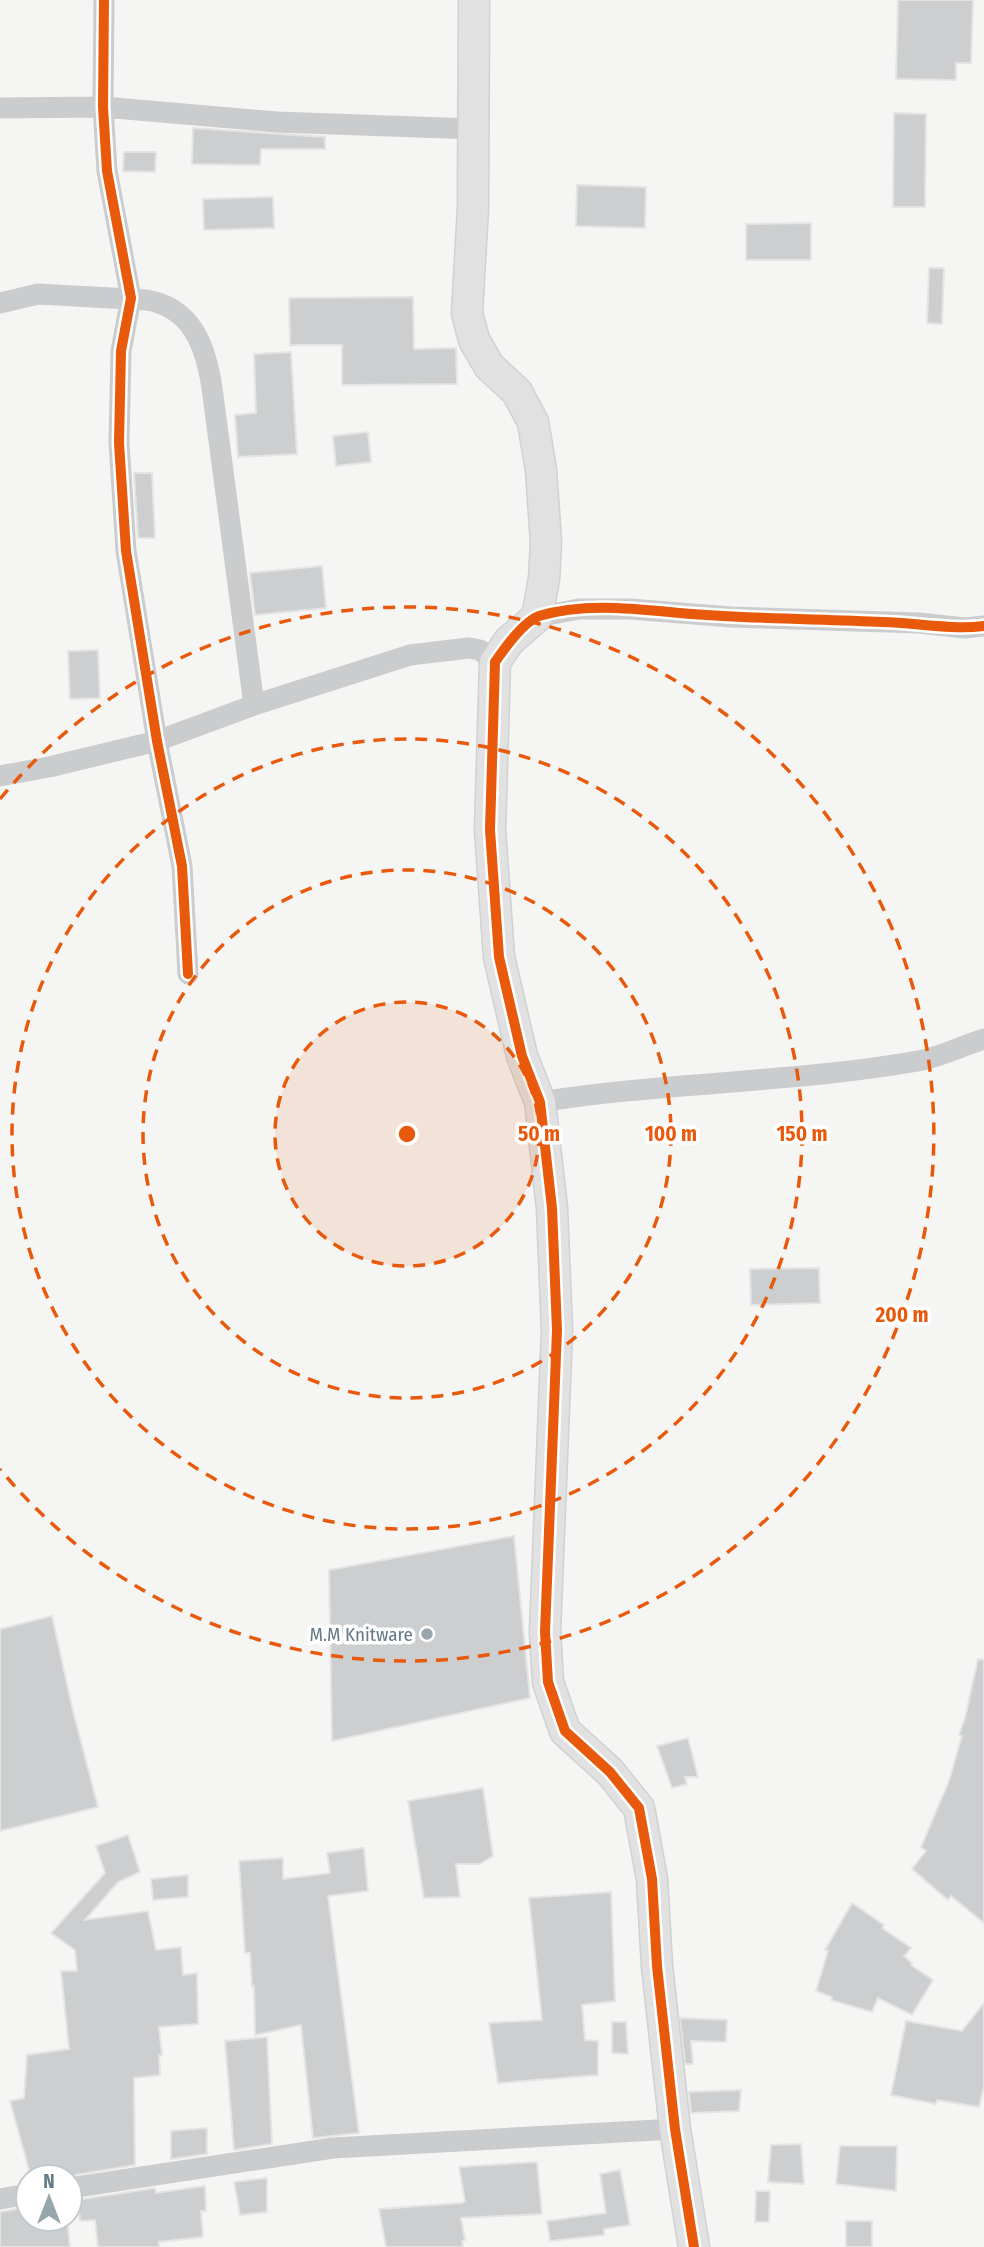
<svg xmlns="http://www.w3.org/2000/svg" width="984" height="2247" font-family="'Fira Sans Condensed',sans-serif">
  <rect width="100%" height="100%" fill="#f5f5f4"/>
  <path fill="#cccecf" stroke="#e4e4e4" stroke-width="2" d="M898,0H973L971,63H956V80L896,79Z
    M894,113L926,114L925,207H893Z
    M193,128L325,137V149H261L260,165L192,164Z
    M124,152H156L155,172L123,171Z
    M577,185L646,187L645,228L576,226Z
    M273,197L274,228L204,230L203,199Z
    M811,223V260H746V224Z
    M929,268H944L942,324L927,323Z
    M413,297L414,349L456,348L457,384L342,385V345H290L289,298Z
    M291,352L297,454L238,457L235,415L256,413L254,354Z
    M368,432L371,462L336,466L333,436Z
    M134,473H152L155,538H138Z
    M322,566L326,608L255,615L250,573Z
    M98,650L100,698L70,699L68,651Z
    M819,1268L820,1303L751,1305L750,1269Z
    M514,1536L530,1698L332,1741L329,1570Z
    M52,1616L72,1707L98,1807L0,1831V1629Z
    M978,1659L984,1660V1923L951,1896L948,1900L912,1869L926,1851L921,1847L949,1781L962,1736L959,1735L965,1718Z
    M688,1738L698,1777H685L687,1784L672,1788L657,1746Z
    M483,1788L493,1856L480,1864H456L460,1897L424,1898L408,1801Z
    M128,1835L140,1872L118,1882L85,1920L148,1911L156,1950L181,1947L183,1975L197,1973L198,2024L159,2027L162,2055H159L160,2075L134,2078L135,2165L63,2177H31L10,2101L24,2098L27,2055L69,2049L61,1971H77L75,1950L51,1933L105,1873L96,1846Z
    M364,1848L368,1891L328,1896L359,2133L313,2138L301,2025L255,2035L254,1986L252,1987L250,1953H245L239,1861L283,1858V1879L330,1873L327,1853Z
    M188,1875V1897L153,1900L151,1879Z
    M611,1892L615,2001L582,2005L585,2040L598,2041V2075L498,2083L489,2023L542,2020L529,1898Z
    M852,1903L884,1925L882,1928L911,1948L904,1956L912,1963L911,1965L933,1980L912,2015L878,1998L872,2012L831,2000L832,1997L816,1991L828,1951L825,1950Z
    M984,2003V2086L979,2107L937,2100L936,2104L891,2095L906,2021L962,2031Z
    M680,2018L727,2020L726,2042L691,2041L693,2064H685Z
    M612,2022H626L628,2054L612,2053Z
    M267,2037L272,2144L234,2150L225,2041Z
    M741,2090L739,2111L691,2113L689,2092Z
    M207,2128V2154L171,2159V2131Z
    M801,2144L804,2184L768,2182L771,2145Z
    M840,2146H897L896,2191L836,2184Z
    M537,2162L542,2214L461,2218L465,2240L462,2241L463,2247H386L379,2209L462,2203L465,2201L459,2167Z
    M620,2170L630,2225L604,2229V2235L550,2241L547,2221L606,2213L600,2174Z
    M267,2178V2212L240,2215L234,2182Z
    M205,2186L206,2211H201L203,2237L159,2242V2247H98L95,2220L80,2221L78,2200L155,2188L156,2193Z
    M756,2191H770L769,2222H755Z
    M28,2207V2219H67L70,2247H0V2212Z
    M846,2221H872V2247H846Z"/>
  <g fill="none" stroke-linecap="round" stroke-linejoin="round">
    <g stroke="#d0d2d2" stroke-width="33">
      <path id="secondary" d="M474,0L473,208L467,313L474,340L489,366L517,392L533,422L541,470L546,542L544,579L537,617L509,641L495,662L490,830L499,957L522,1056L540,1102L552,1208L557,1330L545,1632L548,1682L565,1731L610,1772L639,1808L652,1879L657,1966L675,2129L694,2247"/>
    </g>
    <path stroke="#cbcccd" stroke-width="21" d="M104,0L103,107L107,171L131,298L121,351L119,443L126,551L157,741L182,866L188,974
      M0,108L103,107L277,122L473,129
      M0,303L38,294L147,300C193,308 206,348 212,388L254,705
      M537,617L579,609H630L731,617L919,623L965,628L984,626
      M0,776L49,767L157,741L254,705L410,655L469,648L480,650L495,662
      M540,1102C665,1082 793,1083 918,1061C940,1057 962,1046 984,1039
      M70,2188L333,2148L675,2129
      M0,2199L28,2194"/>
    <use href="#secondary" stroke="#e0e1e0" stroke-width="30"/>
    <g stroke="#fff" stroke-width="15">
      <path id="cycleway" d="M104,0L103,107L107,171L131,298L121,351L119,443L126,551L157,741L182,866L188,974
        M694,2247L675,2129L657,1966L652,1879L639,1808L610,1772L565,1731L548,1682L545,1632L557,1330L552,1208L540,1102L522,1056L499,957L490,830L495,662C505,648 523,622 539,616C587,601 644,610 692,614C756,619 820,619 883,622C917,623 951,630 984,626"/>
    </g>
    <use href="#cycleway" stroke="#e8590c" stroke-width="10"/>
  </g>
  <circle cx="407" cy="1134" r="132" fill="#e8590c" fill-opacity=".12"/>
  <g fill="none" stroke="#e8590c" stroke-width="3.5" stroke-dasharray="12 9">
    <circle cx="407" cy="1134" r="132"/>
    <circle cx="407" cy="1134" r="264"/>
    <circle cx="407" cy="1134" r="395"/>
    <path d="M0 799A527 527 0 1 1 0 1469"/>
  </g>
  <circle fill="#97a5ac" stroke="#fff" stroke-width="2.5" cx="427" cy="1634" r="7"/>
  <g text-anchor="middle" stroke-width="7" stroke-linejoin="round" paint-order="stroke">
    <g font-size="19" fill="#647a85" stroke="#fff" text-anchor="end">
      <text x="413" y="1641">M.M Knitware</text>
    </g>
  </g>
  <circle cx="407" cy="1134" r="10" fill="#e8590c" stroke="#fff" stroke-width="3.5"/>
  <g font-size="21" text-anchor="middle" font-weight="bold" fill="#e8590c" stroke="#fff" stroke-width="7" stroke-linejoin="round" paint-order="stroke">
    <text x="539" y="1141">50 m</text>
    <text x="671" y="1141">100 m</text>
    <text x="802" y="1141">150 m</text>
    <text x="902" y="1322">200 m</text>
  </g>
  <g transform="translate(49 2198)"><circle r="33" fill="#ffffff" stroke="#c1cace" stroke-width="2"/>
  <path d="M0-5L12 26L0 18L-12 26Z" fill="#97a5ac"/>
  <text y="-10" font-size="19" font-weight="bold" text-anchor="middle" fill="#647a85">N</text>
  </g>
</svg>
